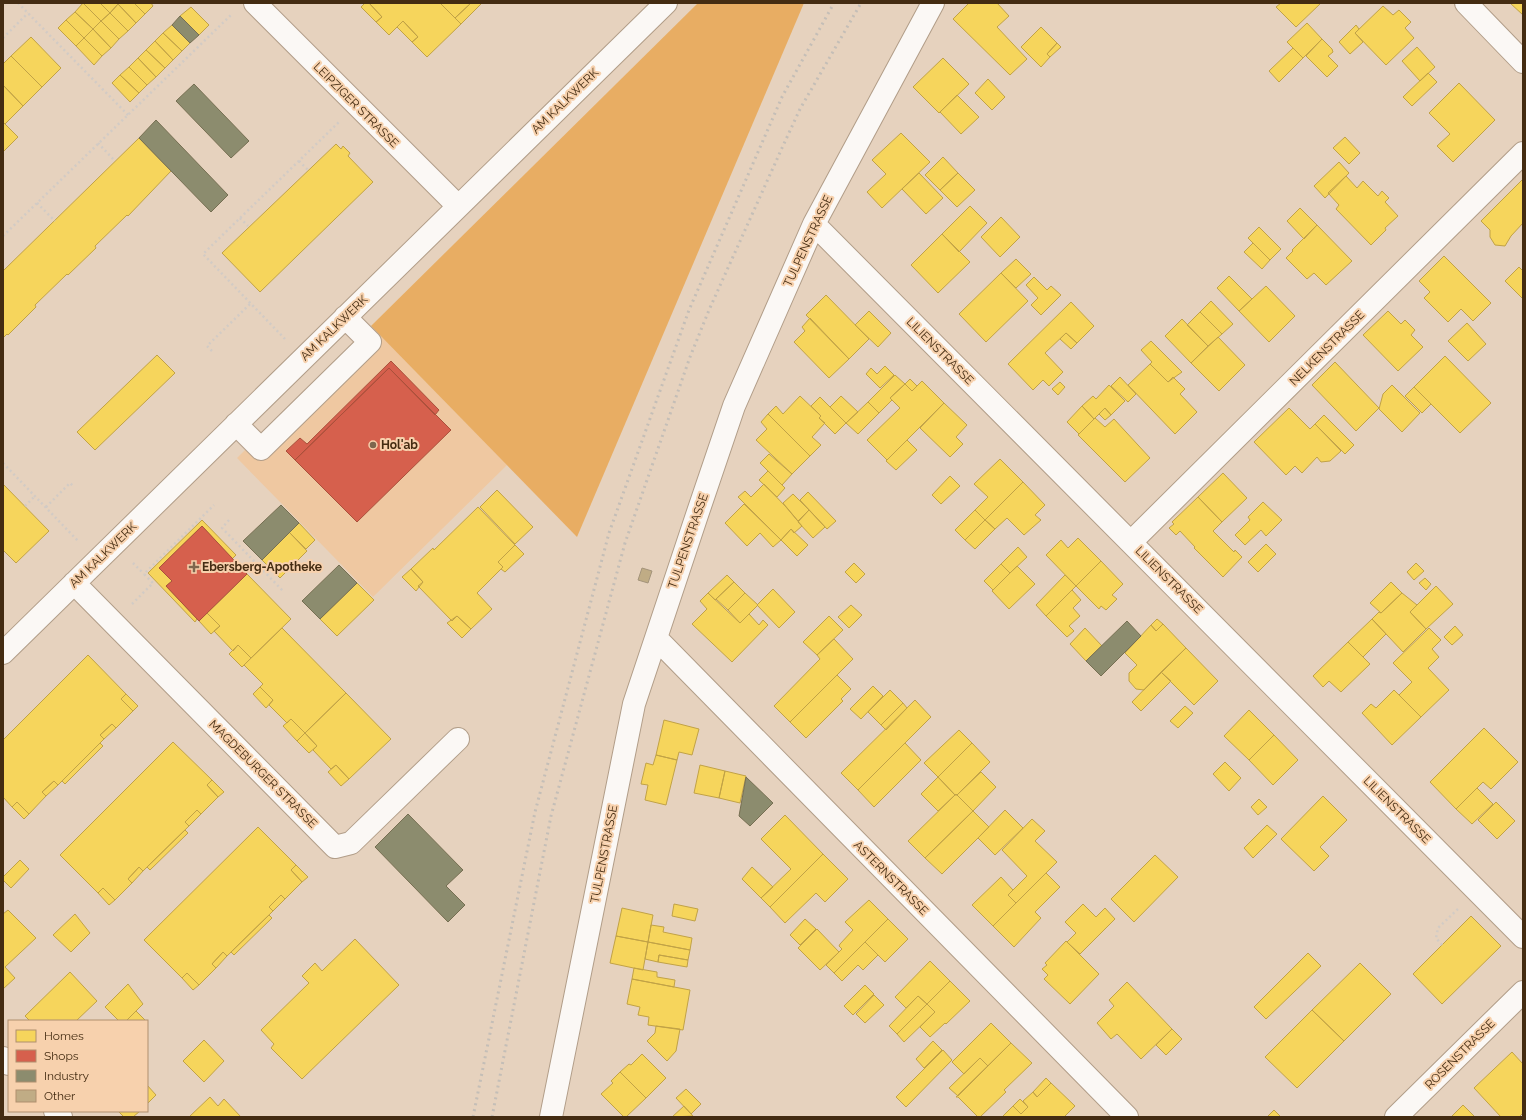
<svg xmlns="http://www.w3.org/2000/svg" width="1526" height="1120" font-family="Raleway,sans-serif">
  <rect width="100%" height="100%" fill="#e6d2be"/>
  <path fill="#efc8a1" d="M371,326L507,465L373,597L237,458Z"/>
  <path fill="#e8ad63" d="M698,3H804L577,537L371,326Z"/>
  <path fill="#f6d55c" stroke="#c1a246" d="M83,3H100L110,13L101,21Z
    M83,3L101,21L93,29L75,12Z
    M100,3H117L118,4L110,13Z
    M120,3H134L145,14L136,23L118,4Z
    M134,3H151L153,6L145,14Z
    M365,3H369L382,17L376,22L361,7Z
    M369,3H440L461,24L427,57L412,42L418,37L403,21L389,35L376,22L382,17Z
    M440,3H471L455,18Z
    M471,3H482L461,24L455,18Z
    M969,3H997L1009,16L997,27L1027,59L1010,75L953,19Z
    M1281,3H1321L1296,27L1276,7Z
    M1510,3H1523V15Z
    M118,4L136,23L128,31L110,13Z
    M1383,6L1393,15L1399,10L1411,22L1405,28L1414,38L1386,65L1355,33Z
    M191,7L209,25L199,35L180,16Z
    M75,12L93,29L84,38L66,20Z
    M110,13L128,31L119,39L101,21Z
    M66,20L84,38L76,46L58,28Z
    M101,21L119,39L111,48L93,29Z
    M403,21L418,37L412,42L397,27Z
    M1307,23L1322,39L1303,58L1287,42Z
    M172,25L190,43L182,51L163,33Z
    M1356,25L1359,29L1355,33L1363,42L1350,54L1339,42Z
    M1041,27L1057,43L1047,54L1050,57L1041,67L1021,47Z
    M93,29L111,48L102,56L84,38Z
    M163,33L182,51L173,60L155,41Z
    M31,37L61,68L42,87L11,56Z
    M84,38L102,56L94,65L76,46Z
    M1322,39L1332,49L1333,52L1328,56L1338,66L1327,77L1306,56Z
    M155,41L173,60L165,68L146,50Z
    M1057,43L1061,47L1050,57L1047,54Z
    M1417,47L1435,67L1420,81L1402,61Z
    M1293,48L1303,58L1279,82L1269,71Z
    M146,50L165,68L156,77L138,58Z
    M11,56L42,87L23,106L3,85V64Z
    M138,58L156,77L147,85L129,67Z
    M943,58L969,84L939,113L913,87Z
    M129,67L147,85L139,93L120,75Z
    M1428,73L1437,82L1412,106L1403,97Z
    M120,75L139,93L130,102L112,83Z
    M988,79L1005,97L992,110L975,93Z
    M1459,83L1495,120L1453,162L1437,146L1450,134L1429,113Z
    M3,85L23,106L5,124L3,122Z
    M957,95L979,117L961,134L940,112Z
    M3,122L18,137L3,152Z
    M901,133L930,162L882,208L867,192L886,174L872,160Z
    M1345,137L1360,153L1349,164L1333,148Z
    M139,138L171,171L128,216L127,215L95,246L96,248L68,275L67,274L35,305L36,307L8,335L7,334L3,338V271Z
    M336,144L341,149L343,146L350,153L348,156L373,182L260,292L222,253Z
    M943,157L958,173L940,190L925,175Z
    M1339,162L1349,173L1325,198L1314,186Z
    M919,173L943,198L926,214L902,189Z
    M958,173L975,190L957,207L940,190Z
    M1346,176L1357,188L1363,181L1378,196L1382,191L1389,198L1385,202L1398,216L1385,228L1386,230L1371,245L1336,209L1339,205L1328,193Z
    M1523,179V223L1511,236L1505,246L1495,245L1490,237V230L1481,221Z
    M970,206L987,223L959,252L942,234Z
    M1300,208L1317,225L1304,239L1287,221Z
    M1001,217L1020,237L1000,257L981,237Z
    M1317,225L1352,261L1326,285L1314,273L1307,279L1286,258L1293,251L1292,250Z
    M1259,227L1281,249L1270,260L1248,238Z
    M942,234L970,262L938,293L911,265Z
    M1253,243L1270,260L1262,269L1244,252Z
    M1444,256L1491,303L1473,321L1461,309L1448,322L1424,298L1430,292L1419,281Z
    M1016,259L1031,274L1016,288L1001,273Z
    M1519,267L1523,271V299L1505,281Z
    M1001,273L1028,301L986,342L959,314Z
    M1229,276L1252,299L1239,311L1217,288Z
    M1034,277L1047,290L1051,286L1061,295L1041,315L1031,305L1038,298L1026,285Z
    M1266,286L1295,316L1269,342L1239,311Z
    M826,295L869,339L849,359L806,315Z
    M1211,301L1233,324L1222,334L1200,312Z
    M1071,302L1094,326L1077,343L1066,333L1045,353L1063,372L1049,386L1043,380L1033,390L1008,364Z
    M869,311L891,333L878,347L855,325Z
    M1388,311L1401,324L1405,320L1415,330L1411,335L1423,347L1398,371L1363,335Z
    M1200,312L1222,334L1208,346L1187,325Z
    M810,318L849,359L829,378L794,342L805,331L802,327Z
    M1182,319L1208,346L1191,363L1165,336Z
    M1467,323L1486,344L1468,361L1448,341Z
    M1066,333L1077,343L1071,349L1060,339Z
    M1218,337L1245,365L1219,391L1191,363Z
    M1151,341L1182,372L1168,382L1150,364L1152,362L1141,350Z
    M157,355L175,373L95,450L77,432Z
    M1445,356L1491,403L1460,433L1414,387Z
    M1335,362L1379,408L1356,431L1312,385Z
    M1150,364L1168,382L1173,377L1185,389L1180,394L1197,412L1175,434L1128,385Z
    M885,366L894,375L880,388L866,374L871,368L877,374Z
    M895,375L905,384L890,398L892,400L879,413L868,402Z
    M1120,377L1136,394L1128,402L1111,386Z
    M910,379L917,386L912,391L905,384Z
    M922,381L944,403L887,460L867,440L900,408L890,398L905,384L912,391Z
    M1060,382L1065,387L1058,395L1052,389Z
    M1109,385L1125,401L1111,415L1105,408L1094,419L1082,406L1093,396L1096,399Z
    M1392,385L1420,413L1402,432L1379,409L1383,394Z
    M1414,387L1431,404L1422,413L1405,396Z
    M800,396L821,416L819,418L825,423L812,437L821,445L810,456L768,414L776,406L783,414Z
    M841,396L858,412L846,423L830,407Z
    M820,397L846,423L835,434L819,418L821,416L811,406Z
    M868,402L879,413L858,434L846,423Z
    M944,403L967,425L956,437L963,444L950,457L920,428Z
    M1082,406L1094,419L1079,434L1067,422Z
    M1105,408L1111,415L1105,420L1099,414Z
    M1289,408L1310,429L1315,424L1341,451L1330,461L1321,462L1317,457L1302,473L1295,466L1286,475L1254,442Z
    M768,414L810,456L792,474L756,440L767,429L761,422Z
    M1324,415L1354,445L1345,454L1315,424Z
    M1095,418L1105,427L1114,419L1150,458L1125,482L1078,435Z
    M907,440L917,450L896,470L886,461Z
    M769,454L792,474L782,485L760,463Z
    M1000,459L1023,482L985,520L975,510L988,497L974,484Z
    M768,471L785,488L777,497L759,480Z
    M1223,473L1247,498L1222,522L1198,497Z
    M950,476L960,486L941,504L932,495Z
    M1023,482L1045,505L1035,515L1041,520L1024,535L1007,518L995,529L985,520Z
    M3,484L49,531L16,563L3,550Z
    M764,484L786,507L802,526L794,533L791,529L781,540L738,497L745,491L751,497Z
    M497,490L533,527L515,544L480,507Z
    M808,492L836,521L827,529L800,500Z
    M793,494L809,510L798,521L783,503Z
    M1198,497L1222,522L1213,531L1234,552L1235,550L1242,557L1223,577L1194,548L1195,547L1180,531L1176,535L1169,528L1174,524L1172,522Z
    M1263,502L1282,520L1266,536L1261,530L1245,545L1235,535L1250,520L1248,517Z
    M744,504L781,540L773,547L760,533L747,546L725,523Z
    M478,507L515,545L498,562L503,567L477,593L492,609L471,629L457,616L452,621L451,620L418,586L423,582L411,569L433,548L434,550Z
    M809,510L825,527L813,538L798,522Z
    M975,510L985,520L965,540L955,530Z
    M202,520L236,555L232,559L202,526L159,568L172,581L166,586L197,619L195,622L148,573Z
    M985,520L995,529L975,549L965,540Z
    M299,523L315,540L306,549L289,532Z
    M791,529L808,545L797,556L781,540Z
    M289,532L307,551L280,578L262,560Z
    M1078,538L1101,561L1076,586L1046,555L1061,540L1068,548Z
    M1266,544L1276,554L1258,572L1248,562Z
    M515,545L524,554L505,572L501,569L503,567L498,562Z
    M1018,547L1027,557L1010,573L1001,564Z
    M1101,561L1123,584L1112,595L1117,599L1106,610L1101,606L1099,609L1076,586Z
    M854,563L865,574L856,583L845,572Z
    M1416,563L1424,571L1414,580L1407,572Z
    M1001,564L1010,573L993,590L984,581Z
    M1017,566L1035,584L1009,609L992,591Z
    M411,569L423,582L416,591L402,577Z
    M247,574L291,619L251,658L238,645L233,651L214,631L220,626L207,613Z
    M727,575L734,582L715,600L708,593Z
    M1065,575L1076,586L1046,616L1036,605Z
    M1425,578L1431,584L1426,590L1419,583Z
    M734,582L745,593L728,610L716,599Z
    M1391,582L1402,593L1381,613L1370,603Z
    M357,583L374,600L337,636L320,619Z
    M1436,586L1453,604L1426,629L1410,612Z
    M773,589L795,612L779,628L757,605Z
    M1072,590L1081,600L1073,608L1080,616L1069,626L1074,631L1067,637L1046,616Z
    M708,593L740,623L749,614L759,625L763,620L768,625L732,662L692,624L707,609L700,601Z
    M745,593L758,605L740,623L728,610Z
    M1402,593L1417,605L1410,612L1426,629L1403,652L1372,619L1379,612L1381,613Z
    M851,605L862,615L849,628L838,617Z
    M207,613L220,626L211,634L199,621Z
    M457,616L471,629L462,638L447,623Z
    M829,616L843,630L817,655L803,642Z
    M1157,619L1163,624L1156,631L1151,625Z
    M1372,619L1386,634L1363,657L1348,642Z
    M1163,624L1186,648L1144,690L1136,689L1129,681V673L1137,665L1125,653L1151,625L1156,631Z
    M1455,626L1463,635L1452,645L1444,637Z
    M282,628L346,693L305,733L291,719L287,723L269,705L273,700L260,687L263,684L244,665Z
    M1085,628L1102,646L1086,661L1070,644Z
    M1429,628L1441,640L1432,649L1439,657L1428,668L1449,690L1421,717L1399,695L1412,682L1393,663Z
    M834,639L853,659L790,722L774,706L820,659L817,655Z
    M1348,642L1370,664L1341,692L1329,681L1323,687L1313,676Z
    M238,645L251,658L242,667L229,654Z
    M1186,648L1218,681L1194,705L1161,672Z
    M88,655L126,694L121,699L133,711L116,728L112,724L100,735L104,739L58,785L54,781L42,792L46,796L29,814L17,802L12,807L3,797V740Z
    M1161,672L1171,681L1141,711L1132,702Z
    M837,675L851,689L841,699L843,701L806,738L790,722Z
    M873,686L883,696L861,719L850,709Z
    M260,687L273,700L266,708L253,694Z
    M890,690L903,703L881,725L868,712Z
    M1394,690L1421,717L1392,745L1362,713L1371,704L1376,708Z
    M346,693L391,739L349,779L336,765L331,769L313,750L317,746L305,733Z
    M126,694L138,706L133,711L121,699Z
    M915,700L931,717L858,790L841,773Z
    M903,703L907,708L886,730L881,725Z
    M1185,706L1193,713L1178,728L1170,721Z
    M1249,710L1274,735L1249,760L1224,736Z
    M291,719L305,733L297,741L283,726Z
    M664,720L699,729L692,755L679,752L677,760L656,755Z
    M112,724L116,728L104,739L100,735Z
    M1484,728L1518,762L1491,789L1483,782L1456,809L1430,782Z
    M959,730L972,743L938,777L924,763Z
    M305,733L317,746L309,753L297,741Z
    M1274,735L1298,760L1273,785L1249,760Z
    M173,742L212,780L207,785L218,797L201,814L197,810L185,822L189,826L143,871L139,867L128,879L132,883L115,900L103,888L98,893L60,855Z
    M100,743L103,746L65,784L62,781Z
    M905,743L921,760L874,807L858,790Z
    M972,743L990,762L957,795H955L938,777Z
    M656,755L677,760L666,805L645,800L648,785L641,784L646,763L653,765Z
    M1225,762L1241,778L1229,791L1213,774Z
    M336,765L349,779L341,786L328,772Z
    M700,765L725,771L719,798L694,793Z
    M725,771L746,776L740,803L719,798Z
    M981,772L996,787L973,811L957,795Z
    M938,777L955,795L938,811L921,794Z
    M212,780L224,792L218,797L207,785Z
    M54,781L58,785L46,796L42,792Z
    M1477,788L1493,804L1472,824L1456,809Z
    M956,794L973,811L925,858L908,841Z
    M1323,796L1347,820L1320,847L1329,856L1314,871L1281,839Z
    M1259,799L1267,807L1258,815L1251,807Z
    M17,802L29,814L24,819L12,807Z
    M1496,802L1515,821L1497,839L1478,820Z
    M197,810L201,814L189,826L185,822Z
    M1005,810L1023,828L995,855L978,838Z
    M973,811L989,827L942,874L925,858Z
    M785,815L823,854L770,907L761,898L791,869L761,839Z
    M1032,819L1045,831L1035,841L1057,862L1016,903L1008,895L1027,876L1002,850Z
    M1267,825L1277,834L1253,858L1244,848Z
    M258,827L296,865L291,870L302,882L285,899L281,895L269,907L273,911L227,956L223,952L212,964L216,968L199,985L187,973L182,978L144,940Z
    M185,830L188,833L150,870L147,867Z
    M823,854L848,879L825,902L816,893L785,923L770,907Z
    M1155,855L1178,877L1134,922L1111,899Z
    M20,860L29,869L11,888L3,880V877Z
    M296,865L308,877L302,882L291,870Z
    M139,867L143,871L132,883L128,879Z
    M752,867L773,887L761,898L742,879Z
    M1046,873L1060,887L1035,912L1041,918L1014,947L993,926Z
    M1001,877L1013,890L1008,895L1016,903L993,926L972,905Z
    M103,888L115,900L109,905L98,893Z
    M281,895L285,899L273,911L269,907Z
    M869,900L888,919L834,973L826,965L842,949L839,946L840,944L853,930L845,922Z
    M674,904L698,909L695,921L672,916Z
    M1083,904L1096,917L1105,908L1115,919L1080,954L1067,942L1076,933L1065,922Z
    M622,908L653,915L648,942L616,936Z
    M8,910L36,938L5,967L15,978L3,989V914Z
    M75,914L90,933L71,952L53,935Z
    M269,915L272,918L234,955L231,952Z
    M1471,916L1501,946L1442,1004L1413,974Z
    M805,919L816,929L800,945L790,935Z
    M888,919L908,939L885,962L865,942Z
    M651,925L664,927L663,932L692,938L690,950L648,942Z
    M817,929L839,952L820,970L798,948Z
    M616,936L648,942L643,970L610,963Z
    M355,939L399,985L302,1079L271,1048L274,1044L261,1030L309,983L302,976L315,963L322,971Z
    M1066,941L1099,974L1070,1004L1044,979L1048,975L1042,969L1047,965L1045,963Z
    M648,942L690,950L688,960L659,955L658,962L645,959Z
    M865,942L878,955L863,970L858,965L842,981L834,973Z
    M223,952L227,956L216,968L212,964Z
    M1308,953L1321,966L1266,1019L1254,1007Z
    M659,955L688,960L687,967L658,962Z
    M930,961L950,981L927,1004L918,996L906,1008L895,997Z
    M1360,963L1391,994L1344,1041L1312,1010Z
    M634,968L657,972V977L675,980L674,987L632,979Z
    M70,972L97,1001L76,1021H30L25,1016Z
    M187,973L199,985L193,990L182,978Z
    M632,979L690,990L683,1030L648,1025L649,1017L638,1015L640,1007L627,1004Z
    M950,981L970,1001L946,1024L945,1023L930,1037L920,1027L935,1012L927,1004Z
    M1127,982L1172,1029L1141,1059L1117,1034L1111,1039L1097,1023L1114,1006L1109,1000Z
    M128,984L143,1004L126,1021H119L105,1007Z
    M865,985L874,994L853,1015L844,1006Z
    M874,995L884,1005L865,1023L856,1014Z
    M918,996L927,1004L897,1034L889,1026Z
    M927,1004L935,1012L904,1042L897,1034Z
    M1312,1010L1344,1041L1297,1088L1265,1057Z
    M136,1011L146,1021H126Z
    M991,1023L1011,1043L988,1066L980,1058L964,1074L952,1062Z
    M656,1026L680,1029L676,1051L667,1061L647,1041L655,1033Z
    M1172,1029L1182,1039L1166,1055L1156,1045Z
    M204,1040L224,1061L204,1082L183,1061Z
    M933,1041L942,1050L924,1068L916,1059Z
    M1011,1043L1032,1063L1004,1090L1006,1092L980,1117H978L958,1097H956Z
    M943,1050L952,1060L906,1107L896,1097Z
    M1512,1052L1523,1064V1113L1519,1117H1501L1474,1088Z
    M642,1054L666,1078L646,1098L620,1072L629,1064L631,1065Z
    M980,1058L988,1066L958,1096L949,1088Z
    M620,1072L646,1098L626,1117H624L601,1094L613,1083L611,1081Z
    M1046,1078L1051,1083L1037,1097L1033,1092Z
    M1051,1083L1075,1106L1064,1117H1004L1003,1116L1013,1106L1021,1114L1028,1107L1023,1101L1033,1092L1037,1097Z
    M147,1085L156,1095L147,1104Z
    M686,1089L701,1104L691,1114L676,1098Z
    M210,1097L218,1106L224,1099L241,1117H189Z
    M1020,1099L1028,1107L1021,1114L1013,1106Z
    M1463,1105L1475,1117H1451Z
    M684,1106L693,1116L672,1117Z
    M1274,1110L1281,1117H1267Z
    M118,1111H140L133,1117H124Z"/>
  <path fill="#d6604d" stroke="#aa503b" d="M391,361L439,410L435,415L389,368L295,460L286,451L300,438L307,444Z
    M389,368L451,430L357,522L295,460Z
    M202,526L247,574L199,621L166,586L172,581L159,568Z"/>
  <path fill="#8c8c6e" stroke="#766f52" d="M180,16L199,35L190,43L172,25Z
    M194,84L249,141L231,158L176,101Z
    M156,120L228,195L211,212L139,138Z
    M281,505L299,523L262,560L243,541Z
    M339,565L357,583L320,619L302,601Z
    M1127,621L1141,636L1101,676L1086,661Z
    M746,777L773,803L750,826L739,816Z
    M408,814L463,870L446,886L465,905L448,922L375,847Z"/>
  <path fill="#c0ac85" stroke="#a4947b" d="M642,568L652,571L648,583L638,580Z"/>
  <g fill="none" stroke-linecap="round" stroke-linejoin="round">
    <g stroke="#b19d88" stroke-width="24">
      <path id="minor" d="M255,3L458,206
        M1466,3L1523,62
        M814,224L1523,937
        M236,424L261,449L370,342L345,317
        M1131,542L1523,153
        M74,583L335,847L351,843L458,739
        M656,638L1127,1117
        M3,653L666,3
        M3,1058L9,1064
        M55,1111L61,1117
        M551,1117L634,704L697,515L734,406L814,224L933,3
        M1396,1117L1523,992"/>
    </g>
    <path stroke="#d2cbc5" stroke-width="2.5" stroke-dasharray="2 3" stroke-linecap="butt" d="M18,3L128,115
      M3,38L28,13
      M98,143L115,161
      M299,161L308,170
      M37,203L55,221
      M240,218L248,226
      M3,236L231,15
      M285,339L203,254L339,122
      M212,351L207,346L251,303
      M3,463L79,542
      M25,506L35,496
      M46,507L70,483L74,487
      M229,520L222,528L284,592
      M133,563L144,574
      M132,604L153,583L144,574L214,505
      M1442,945L1436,938L1438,928L1459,908"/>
    <use href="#minor" stroke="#fbf8f5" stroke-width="22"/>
    <path stroke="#c4beb7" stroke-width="3" stroke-dasharray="2 4" stroke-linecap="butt" d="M473,1117L535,812L609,533L689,310L782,97L834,3
      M492,1117L551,816L625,543L690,357L709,310L782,148L800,109L861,3"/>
  </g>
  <g fill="#7d664e" stroke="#f7d1ad" stroke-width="1.5">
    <circle cx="373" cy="445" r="4"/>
    <path d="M192 561h4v4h4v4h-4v4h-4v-4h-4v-4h4z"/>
  </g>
  <g text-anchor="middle" stroke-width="4" stroke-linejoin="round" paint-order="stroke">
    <g font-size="12" fill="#442c12" stroke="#f7d1ad">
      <text transform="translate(565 101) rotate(-44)" y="4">AM KALKWERK</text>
      <text transform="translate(356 105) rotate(45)" y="4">LEIPZIGER STRASSE</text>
      <text transform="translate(808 241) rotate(-65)" y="4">TULPENSTRASSE</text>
      <text transform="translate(334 328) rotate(-44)" y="4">AM KALKWERK</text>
      <text transform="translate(1327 348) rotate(-45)" y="4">NELKENSTRASSE</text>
      <text transform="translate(940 351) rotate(45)" y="4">LILIENSTRASSE</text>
      <text transform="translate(688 541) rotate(-71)" y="4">TULPENSTRASSE</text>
      <text transform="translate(103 555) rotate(-44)" y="4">AM KALKWERK</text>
      <text transform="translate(1169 580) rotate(45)" y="4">LILIENSTRASSE</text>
      <text transform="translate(263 774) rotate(45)" y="4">MAGDEBURGER STRASSE</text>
      <text transform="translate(1397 810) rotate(45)" y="4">LILIENSTRASSE</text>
      <text transform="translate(604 854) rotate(-79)" y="4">TULPENSTRASSE</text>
      <text transform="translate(891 878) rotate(45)" y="4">ASTERNSTRASSE</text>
      <text transform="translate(1460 1054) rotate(-45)" y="4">ROSENSTRASSE</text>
    </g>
    <g font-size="12" font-weight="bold" fill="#442c12" stroke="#f7d1ad" text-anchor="start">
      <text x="381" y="449">Hol'ab</text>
      <text x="202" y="571">Ebersberg-Apotheke</text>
    </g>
  </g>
  <rect width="1526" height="1120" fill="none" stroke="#442c12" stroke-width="8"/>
  <rect x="8" y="1020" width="140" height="92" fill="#f7d1ad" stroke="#af8f6f"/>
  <rect x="16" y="1030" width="20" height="12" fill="#f6d55c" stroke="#af8f6f"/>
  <text x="44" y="1040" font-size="12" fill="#442c12">Homes</text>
  <rect x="16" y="1050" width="20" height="12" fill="#d6604d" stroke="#af8f6f"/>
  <text x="44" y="1060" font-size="12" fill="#442c12">Shops</text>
  <rect x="16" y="1070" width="20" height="12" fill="#8c8c6e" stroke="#af8f6f"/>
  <text x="44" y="1080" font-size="12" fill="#442c12">Industry</text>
  <rect x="16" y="1090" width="20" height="12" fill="#c0ac85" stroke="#af8f6f"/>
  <text x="44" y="1100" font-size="12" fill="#442c12">Other</text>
</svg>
